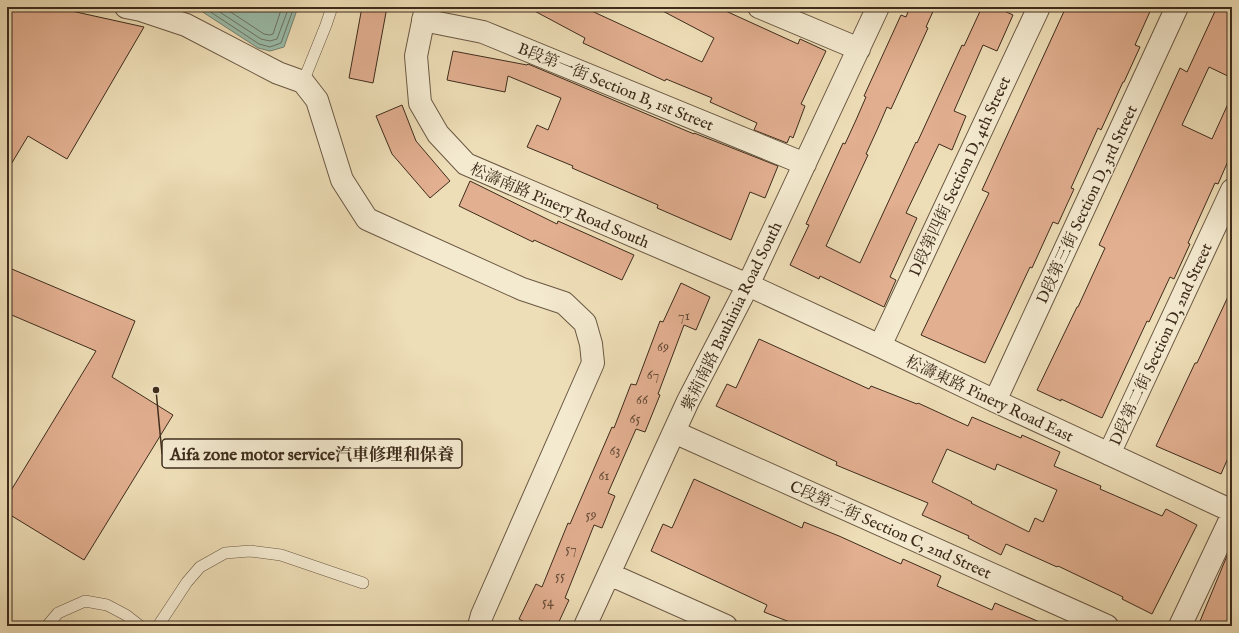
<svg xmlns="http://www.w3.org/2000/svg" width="1239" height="633" font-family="'IM FELL English','Noto Serif TC',serif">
  <rect width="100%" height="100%" fill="#eedeb7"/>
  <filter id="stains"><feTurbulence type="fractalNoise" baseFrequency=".005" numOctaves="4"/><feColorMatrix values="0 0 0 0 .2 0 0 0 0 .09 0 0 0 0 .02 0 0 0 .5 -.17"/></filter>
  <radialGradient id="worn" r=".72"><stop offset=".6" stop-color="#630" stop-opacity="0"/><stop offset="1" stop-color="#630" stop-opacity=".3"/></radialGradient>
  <path fill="#9abcaa" stroke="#758271" d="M195,7H298L284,47L270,51L258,48Z"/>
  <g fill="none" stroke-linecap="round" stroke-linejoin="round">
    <path stroke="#6c7463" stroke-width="1" d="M203,7L259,44L270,47L281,43L294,7
      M212,7L261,39L270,41L277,39L289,7
      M223,7L264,34L270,35L273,34L282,7"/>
  </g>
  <path fill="#e2af90" stroke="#3e2c1c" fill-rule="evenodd" d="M362,7H387L373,83L349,78Z
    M527,7H583L702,62L714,38L655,7H717L798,44L800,39L826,51L801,104L805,106L793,138L790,136L787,143L754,130L757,123L710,102L712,98L666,79L665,81L583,43L585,38Z
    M910,7H935L926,27L928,28L891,109L887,107L877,130L866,154L868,155L826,246L860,263L916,142L917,143L962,45L964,46L982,7H996L1013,15L997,51L983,45L954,111L966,116L952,150L939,144L906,213L917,218L890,277L896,280L884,307L820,276L819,279L790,265L809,225L806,224L843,143L845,144L856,120L866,97L864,96L901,15L906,17Z
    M1066,7H1152L1135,45L1140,47L1124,82H1123L1101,130L1098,128L1071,188L1074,189L1058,224L1053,222L1032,268L1030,267L985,363L921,335L989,193L982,190Z
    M1217,7H1232V78L1209,67L1182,125L1212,139L1232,95V152L1218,184L1215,183L1188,243L1190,244L1174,279L1170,277L1149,322L1147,321L1102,418L1061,399V401L1037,390L1077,307H1078L1105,248L1099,245L1180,68L1187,72Z
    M58,8L144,27L67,159L28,136L7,171V11L19,9Z
    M453,51L527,65L528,64L694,134V133L778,166L765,198L750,192L731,240L657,208L658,205L572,168L573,166L527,147L537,125L548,130L561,98L508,76L505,92L447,80Z
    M402,105L416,141L450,181L430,198L392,154L376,116Z
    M470,181L557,224L558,221L634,255L622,280L534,240L533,242L459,206Z
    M7,267L135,321L112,377L173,415L84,560L7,513V497L96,351L7,313Z
    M681,283L710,297L696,330L684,325L658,394L660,395L645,432L636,429L608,493L615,496L602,528L594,525L565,598L569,600L557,626H532L519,619L536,584L542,587L568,523L570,524L612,427L614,428L631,384L636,385L660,321L663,322Z
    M1232,288V449L1221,474L1156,446L1195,363H1197Z
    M759,339L869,389L871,386L917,404L918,403L968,426L972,417L1021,438L1022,435L1060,452L1054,466L1101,486L1100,489L1162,516L1166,509L1197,525L1152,614L1122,599L1123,597L1058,566L1057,567L1006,544L1001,555L968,538L969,536L922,515L928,503L836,465L837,462L716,406L727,384L736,388ZM947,449L995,470L997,464L1057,490L1043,522L1035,518L1029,532L971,503L972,502L932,482Z
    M694,479L802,528L804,522L839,536L901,564L903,559L941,576L937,586L992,610L995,603L1049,626H800L764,612L767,605L651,551L663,524L672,528Z
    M1232,546V626H1198L1229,551Z"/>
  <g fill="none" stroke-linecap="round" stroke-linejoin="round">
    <g stroke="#6a5843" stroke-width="12">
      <path id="service" d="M303,82L326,25L332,7
        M47,626L58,613L85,601L107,605L126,615L140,626
        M158,626L187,582L200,567L225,553L250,551L281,555L363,583"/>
    </g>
    <g stroke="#6a5843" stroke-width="24">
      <path id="minor" d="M126,7L141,10L186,25L278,73L303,82L317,100L342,180L367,219L522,289L564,303L585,323L591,344L593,363L482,615L479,626
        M426,7L416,56L420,103L438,134L466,164L748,285L880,346L995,401L1232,511
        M759,7L859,49
        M423,20L483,32L805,164
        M880,346L1039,7
        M995,401L1177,7
        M674,432L1107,626
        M1109,454L1232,190
        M609,574L726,626
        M585,626L688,401L748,285L878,7
        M1180,626L1232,516"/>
    </g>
    <use href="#service" stroke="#f4ead0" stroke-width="11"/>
    <use href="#minor" stroke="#f4ead0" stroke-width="22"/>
  </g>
  <g text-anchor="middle" stroke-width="3" stroke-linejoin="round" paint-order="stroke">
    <g font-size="14" fill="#674d39">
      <text x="684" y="320">71</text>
      <text x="663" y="351">69</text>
      <text x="653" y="379">67</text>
      <text x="642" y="404">66</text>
      <text x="635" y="423">65</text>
      <text x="615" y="455">63</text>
      <text x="604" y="480">61</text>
      <text x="591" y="519">59</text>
      <text x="571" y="553">57</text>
      <text x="560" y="580">55</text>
      <text x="548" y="606">54</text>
    </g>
    <g font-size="16" fill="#3e2c1c" stroke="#f4ead0">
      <text transform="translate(616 86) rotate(22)" y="6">B段第一街 Section B, 1st Street</text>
      <text transform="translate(959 176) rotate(-65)" y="6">D段第四街 Section D, 4th Street</text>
      <text transform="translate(1086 204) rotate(-65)" y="6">D段第三街 Section D, 3rd Street</text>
      <text transform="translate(560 205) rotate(23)" y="6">松濤南路 Pinery Road South</text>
      <text transform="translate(731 316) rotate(-64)" y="6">紫荊南路 Bauhinia Road South</text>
      <text transform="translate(1160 344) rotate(-65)" y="6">D段第二街 Section D, 2nd Street</text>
      <text transform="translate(990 398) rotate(25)" y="6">松濤東路 Pinery Road East</text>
      <text transform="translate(891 529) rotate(24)" y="6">C段第二街 Section C, 2nd Street</text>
    </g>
  </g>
  <path fill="none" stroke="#3e2c1c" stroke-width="1.5" d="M156 390L162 454"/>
  <circle fill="#3e2c1c" stroke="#f4ead0" stroke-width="1.5" cx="156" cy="390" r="4"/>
  <rect fill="#f4ead0" stroke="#3e2c1c" stroke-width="1.5" x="162" y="439" width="300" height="29" rx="4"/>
  <g font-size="17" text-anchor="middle" font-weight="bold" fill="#3e2c1c">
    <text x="312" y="460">Aifa zone motor service汽車修理和保養</text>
  </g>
  <rect width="1239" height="633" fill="none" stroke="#eedeb7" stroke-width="24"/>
  <rect x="8" y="8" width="1223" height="617" fill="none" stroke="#3e2c1c" stroke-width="2"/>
  <rect x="12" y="12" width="1215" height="609" fill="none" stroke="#3e2c1c"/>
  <rect width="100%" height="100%" filter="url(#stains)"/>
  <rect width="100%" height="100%" fill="url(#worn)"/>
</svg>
